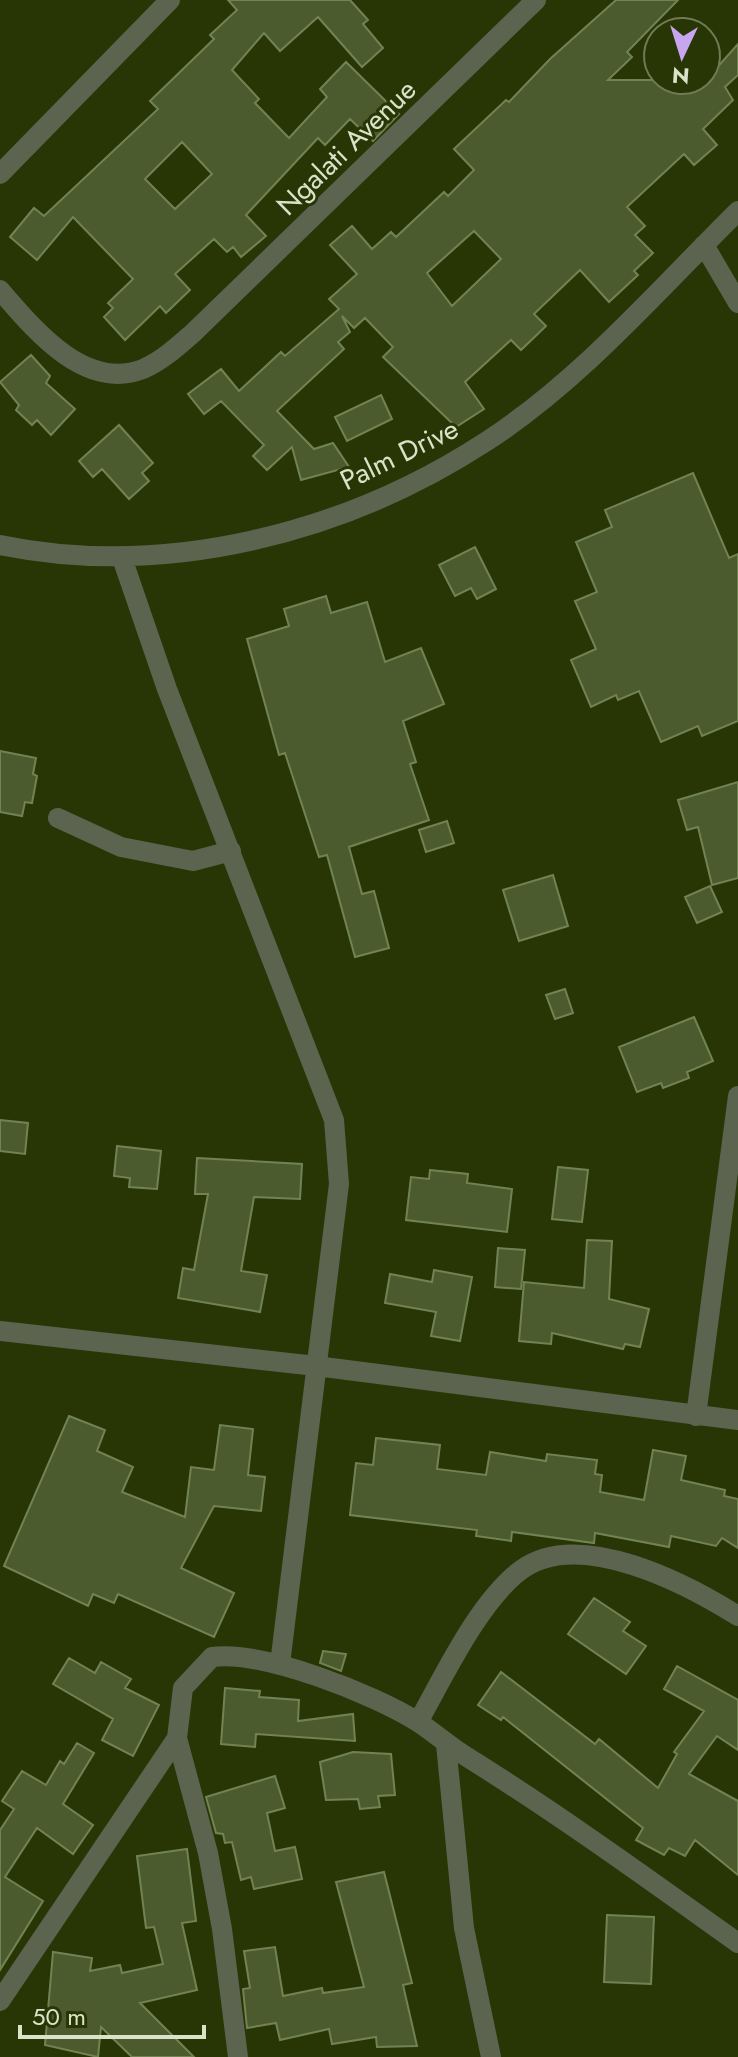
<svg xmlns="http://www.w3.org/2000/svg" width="738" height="2057" font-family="Jost,sans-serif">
  <rect width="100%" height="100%" fill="#283606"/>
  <path fill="#4b5b2d" stroke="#728353" stroke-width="2" fill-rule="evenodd" d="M228,0H350L368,20L363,24L383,48L362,67L318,17L280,51L264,33L232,70L259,99L255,103L289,138L327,97L320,89L346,62L399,114L373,141L350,119L325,145L318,138L246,215L266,236L241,257L233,247L227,252L214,239L175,274L190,290L166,313L160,306L125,340L104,317L113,308L108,303L133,279L73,217L37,260L10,237L34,208L44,216L158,109L150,101L214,39L210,35L237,10ZM182,142L212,174L175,209L145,179Z
    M616,0H678L627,52L632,57L608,80H706L738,44V75L725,87L733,100L703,129L717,145L694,165L684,154L627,207L645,226L635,235L653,253L634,271L638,275L609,302L580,270L534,314L546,326L521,350L511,340L465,382L484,409L456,427L383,357L393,347L365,318L354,328L342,316L350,332L338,342L344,349L277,411L314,449L333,443L349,467L301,480L292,447L267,470L253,456L264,445L221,401L204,414L188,394L221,369L239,391L281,352L285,356L339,309L329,299L357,274L330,245L352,226L372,249L391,232L396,237L444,192L448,196L474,170L454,149L506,100L509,102L550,59ZM474,231L501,259L452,306L427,273Z
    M31,355L50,376L46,383L75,409L51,435L37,420L32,425L16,410L19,405L0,382Z
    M381,395L392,419L347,441L335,417Z
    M119,425L153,463L142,473L149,481L129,499L102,469L93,477L79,461Z
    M693,473L729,558L738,554V721L702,736L698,726L661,742L639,691L618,700L616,695L591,707L571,660L596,649L575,601L597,592L576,542L612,527L605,510Z
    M475,547L496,589L477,599L471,588L455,596L439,565Z
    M326,596L331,613L367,602L385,662L421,648L444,704L403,721L416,762L410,764L429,820L349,847L362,894L374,891L389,948L355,957L327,855L319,857L285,753L279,755L247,639L289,626L284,609Z
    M0,751L36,758L33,774L37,776L32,803L25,802L22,816L0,812Z
    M738,782V878L712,885L698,827L687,830L678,800Z
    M447,821L454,843L426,852L419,830Z
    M553,875L568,926L519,941L503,890Z
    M710,886L722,912L697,923L685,897Z
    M565,989L573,1013L555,1019L546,995Z
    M694,1017L713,1061L687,1072L689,1078L663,1088L661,1083L637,1092L619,1047Z
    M0,1120L28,1123L25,1154L0,1151Z
    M117,1146L161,1151L157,1189L129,1187L130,1178L114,1176Z
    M197,1158L302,1164L300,1199L254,1197L241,1271L267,1275L260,1312L178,1298L183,1268L194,1270L208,1194H195Z
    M558,1167L588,1170L582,1222L552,1219Z
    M430,1170L468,1174L467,1183L512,1189L507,1232L406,1220L411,1177L429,1179Z
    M587,1240L612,1241L609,1299L649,1309L640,1347L625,1344L623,1349L552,1333L551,1344L519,1341L524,1282L584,1288Z
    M498,1248L525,1250L521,1289L495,1287Z
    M434,1270L472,1277L460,1341L431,1336L436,1312L385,1303L390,1274L432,1282Z
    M69,1416L105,1430L97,1451L133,1467L122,1492L185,1517L191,1467L214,1470L220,1425L253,1429L248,1475L265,1477L261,1511L214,1506L181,1568L234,1593L214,1637L118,1594L114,1603L93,1594L88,1606L4,1566Z
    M376,1438L440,1445L437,1469L486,1475L490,1452L546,1461L547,1454L597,1460L595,1474L602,1475L600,1492L644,1500L653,1450L686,1456L681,1480L725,1490L724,1496L738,1499V1548L722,1538L716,1546L671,1536L669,1547L595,1533L594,1543L512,1532L511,1541L476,1536L477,1530L350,1515L356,1463L373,1465Z
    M594,1598L630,1622L623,1631L646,1646L626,1674L568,1634Z
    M323,1651L346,1654L341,1671L320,1663Z
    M69,1658L95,1673L101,1662L131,1679L125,1688L159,1705L133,1756L102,1740L113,1719L53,1684Z
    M677,1666L738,1700V1750L717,1736L689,1774L738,1801V1875L695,1840L685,1856L669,1848L664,1855L636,1840L643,1828L503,1717L501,1720L478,1705L501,1672L595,1744L599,1739L658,1788L677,1754L674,1752L704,1711L664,1689Z
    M225,1688L260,1691L259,1697L299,1700L298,1721L353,1714L355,1741L256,1734L255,1747L221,1744Z
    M77,1743L94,1753L63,1804L93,1825L73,1854L37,1828L5,1877L43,1901L0,1970V1830L14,1809L2,1801L22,1771L46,1785L60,1761L64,1764Z
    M353,1752L391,1754L395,1795L378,1796L380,1807L360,1809L358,1799L326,1800L320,1762Z
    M275,1776L285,1808L267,1813L275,1851L295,1847L302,1879L254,1889L251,1877L241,1880L232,1842L225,1843L223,1834L216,1833L206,1797Z
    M187,1849L196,1921L182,1923L197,1990L140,2003L194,2057H132L101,2027L98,2057L45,2045L53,1952L92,1958L90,1971L120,1965L122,1973L163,1964L154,1927L146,1928L137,1856Z
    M384,1872L412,1983L403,1985L417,2046L377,2047L376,2037L332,2044L329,2029L280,2040L276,2023L247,2028L243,1989L250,1988L244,1951L275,1947L283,1996L322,1988L323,1993L364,1987L336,1882Z
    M607,1915L654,1917L651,1984L604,1982Z"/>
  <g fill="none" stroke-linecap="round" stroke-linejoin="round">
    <path stroke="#5c6450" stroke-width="20" d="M0,174L170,0
      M704,245L738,303
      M0,290C33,328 84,392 143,369C162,361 178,346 193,333L536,0
      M0,545C167,579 346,533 487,441C581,380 658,290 738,211
      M122,558L167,689L334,1120L339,1184L280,1664
      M58,818L121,847L193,861L231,851
      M0,1331L316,1366L738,1420
      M696,1416L738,1096
      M418,1722C444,1676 479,1601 521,1570C579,1527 687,1584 738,1616
      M177,1738L208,1853L222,1929L238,2057
      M446,1744L464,1928L491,2057
      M0,2001L177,1738L183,1688L212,1657C262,1650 374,1694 418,1722C435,1733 450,1747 467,1757C560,1815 648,1879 738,1943"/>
  </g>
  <g text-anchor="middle" stroke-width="6" stroke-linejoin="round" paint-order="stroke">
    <g font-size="28" fill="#d9e3c9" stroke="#283606">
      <text transform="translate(346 147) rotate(-44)" y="10">Ngalati Avenue</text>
      <text transform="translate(399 454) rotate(-26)" y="10">Palm Drive</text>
    </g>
  </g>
  <g transform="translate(682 56) rotate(184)"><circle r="38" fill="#283606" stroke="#6f7b54" stroke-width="2"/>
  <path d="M0-6L14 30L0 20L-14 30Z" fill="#c7a6ef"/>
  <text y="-12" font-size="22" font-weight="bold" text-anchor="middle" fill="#d9e3c9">N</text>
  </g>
  <path d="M20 2025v12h184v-12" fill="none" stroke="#d9e3c9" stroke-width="4"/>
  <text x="32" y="2025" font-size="24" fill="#d9e3c9" stroke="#283606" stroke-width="6" paint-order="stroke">50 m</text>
</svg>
